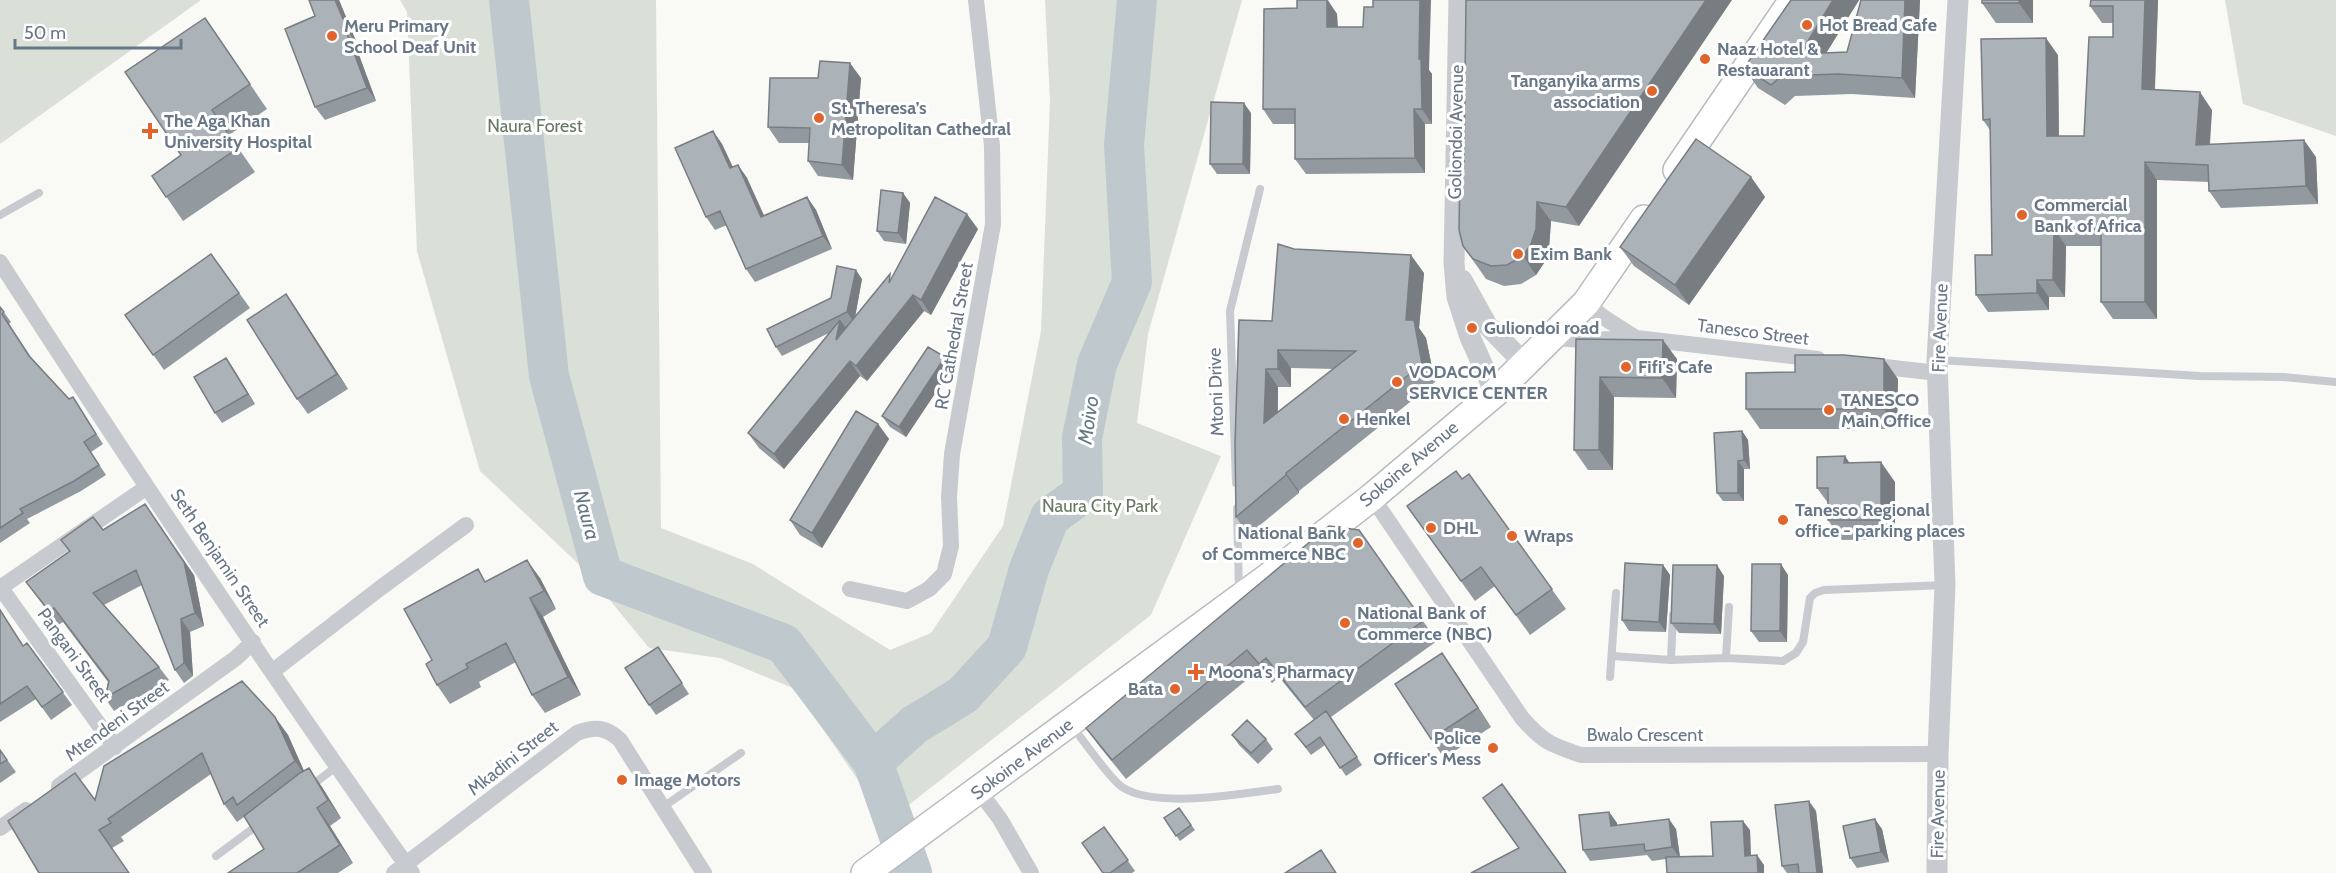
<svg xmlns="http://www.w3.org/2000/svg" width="2336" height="873" font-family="Cabin,sans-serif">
  <rect width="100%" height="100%" fill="#f9f9f6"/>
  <path fill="#dae0d7" d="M0,0H201L0,144Z
    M400,0H656L661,528L753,564L890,650L931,633L1003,526L1041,331L1050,101L1045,0H1242L1148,334L1137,423L1221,456L1151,615L887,822L795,689L720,658L649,648L586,571L480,471L417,251L407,12Z
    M2225,0H2336V136L2243,104Z"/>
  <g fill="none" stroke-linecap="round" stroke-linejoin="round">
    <path stroke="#bfc8cd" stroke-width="40" d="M509,0L549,376L603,576L784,644L873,762L912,873
      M873,762L914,725L963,695L1007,647L1029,569L1050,517L1083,493L1082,438L1097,364L1132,282L1124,145L1137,0"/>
    <g stroke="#b8bcc0" stroke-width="30">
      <path id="primary" d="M1677,170L1793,0
        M865,873L1282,567L1372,497L1495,393L1586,303L1644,219"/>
    </g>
    <path stroke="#c7cace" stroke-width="8" d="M0,215L39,193
      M1938,360L2200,376L2284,377L2336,382
      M1236,483L1230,311L1260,189
      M1237,508L1239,591
      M1612,656L1671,660L1726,658L1783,661L1796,653L1803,642L1810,598L1815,593L1824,590L1945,585
      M1726,658L1729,607
      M1671,660L1673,615
      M1610,677L1616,593
      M1072,726C1083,740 1110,779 1122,787C1155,809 1239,794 1278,789
      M311,786L337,766
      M663,807L741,753
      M216,856L259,824"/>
    <path stroke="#c7cace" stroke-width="16" d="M0,262C133,469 270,673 412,873
      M1586,303L1603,317L1636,338
      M1552,338L1585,340L1636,338L1818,359
      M1867,365L1938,373
      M1372,497L1522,718C1543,742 1551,745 1581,755L1938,754
      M0,587L115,747
      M0,588L147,487
      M850,589L907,601L929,589L944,574L951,546L949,497L952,454L993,224L992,146L976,0
      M273,671L379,589L466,525
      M59,786L236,658L253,642
      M979,791L1000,819L1031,873
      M0,828L26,810
      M394,873L577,733C595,726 606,727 620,740L704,873"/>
    <path stroke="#c7cace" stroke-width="21" d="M1459,0L1454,263L1457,297L1470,337L1495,393
      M1462,280L1487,325L1525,364
      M1937,873L1938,754L1945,585L1937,360L1958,0"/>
    <use href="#primary" stroke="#fff" stroke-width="27"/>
  </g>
  <path fill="#939a9f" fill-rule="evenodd" d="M339,0L358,46L356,47L376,101L325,120L315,107Z
    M1297,0H1328L1337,14L1338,27L1429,70L1432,74V124H1425V173L1306,174L1295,159V124H1273L1263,109L1297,8Z
    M1466,0L1579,226L1551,221L1549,248L1544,263L1536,275L1521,284L1504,286L1486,279L1463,246Z
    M1791,0H1859L1826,53L1847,52L1861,0H1920L1915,98L1852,94L1795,96L1785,105L1758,88L1744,68Z
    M1982,0H2033V23H1996L1982,3Z
    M2091,0H2158L2155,90L2212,110L2210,145L2316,157L2318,204L2221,208L2209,191V182L2157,180V319H2113L2101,302V246H2066L2065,297H2049V310L1988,312L1976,295L1992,255L1990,130L1983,120L2058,55L2059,136H2084L2113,37V23H2102L2090,6Z
    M205,18L267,109L229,135L255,172L183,221L152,176L181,155Z
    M818,78H861L853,180L818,176L808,161L809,143H779L768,127Z
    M1251,113L1250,174H1217L1210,164Z
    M713,131L722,144L733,167L738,165L747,178L764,215L807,197L816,210L832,249L755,282L746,269L727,225L715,230L706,217Z
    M1751,177L1765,197L1689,305L1634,266L1620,247Z
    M903,193L910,203L906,244L884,241L877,231Z
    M978,229L931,315L924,311L867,381L860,376L784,469L759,448L748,433L829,333L782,356L776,347L831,298L862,279L855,318L892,277Z
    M1294,249L1424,273L1419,328L1426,338L1435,382L1299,491V493L1248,535L1236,517L1272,321ZM1291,368L1334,369L1278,413V387H1291Z
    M211,254L250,308L164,370L125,315Z
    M286,294L348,389L308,414L297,399Z
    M0,307L11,322L9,324L31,357L69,399L73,397L103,444L91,452L106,475L81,491L27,519L30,523L0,543Z
    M1576,339L1677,359L1676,398L1614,397L1613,470H1588L1574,450Z
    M945,357L952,368L906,437L890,427L882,416Z
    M226,358L255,404L222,423L215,413Z
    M1898,379L1897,429H1760L1746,409Z
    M878,424L889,439L822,548L800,535L790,520Z
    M1742,431L1748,440L1750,469H1744V501H1723L1717,493Z
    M1845,456L1849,463L1895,482V539L1842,540L1828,520V503L1817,488Z
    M1469,474L1566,609L1530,635L1495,586L1475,601L1407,506L1462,479Z
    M103,530L194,575L204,626L190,632L193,676L184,683L175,670L142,585L104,605L159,667L169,680L114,711L105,698L108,682L63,622L58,625L26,582L69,551L61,540Z
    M1359,530L1437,641L1331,717L1362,765L1346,776L1325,745L1311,755L1295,734L1314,720L1279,677L1272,683L1260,669L1126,779L1100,747L1086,728Z
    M1663,565L1670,575L1666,632L1629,631L1622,620Z
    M1788,575L1787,642H1759L1751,631Z
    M1724,576L1721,634L1679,633L1671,623Z
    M540,578L556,609L543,617L581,695L545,713L532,695L516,662L479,682L481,687L450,704L437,685L432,660L487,581Z
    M0,609L23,646L27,643L72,705L51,720L36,699L0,722Z
    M658,647L689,694L656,715L649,705Z
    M1456,673L1491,727L1444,758L1431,739Z
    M275,717L288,735L304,771L322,787L341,818L330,826L353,863L338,873H228L264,849L244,817L237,822L224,804L211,774L121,837L124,841L112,848L39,873L95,800Z
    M1232,735L1266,739L1273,749L1258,764L1239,745Z
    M0,750L16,772L0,783Z
    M1179,808L1195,830L1180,841L1164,818Z
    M1816,811L1823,873H1787L1782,866Z
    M1609,812L1617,823V825L1676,829L1680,857L1713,856L1750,830L1751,856L1764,865V873H1667L1666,859L1652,861L1647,855L1590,861L1583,850Z
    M1104,827L1135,871L1132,873H1103Z
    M1882,829L1889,862L1857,868L1850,858Z"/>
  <path fill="#787d82" d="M335,0H339L358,46L349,33Z
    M1327,0L1337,14L1338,42L1327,27Z
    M1420,0H1431L1429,70L1432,74V124L1422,109L1419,59Z
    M1706,0H1732L1579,226L1566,207Z
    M1833,0H1859L1814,73L1800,54Z
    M1905,0H1920L1915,98L1902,78Z
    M2019,0H2033V23L2019,3Z
    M2145,0H2158L2154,106L2142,89Z
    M347,34L356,47L376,101L367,88Z
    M2046,38L2058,55L2059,153L2047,136Z
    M850,63L861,78L853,180L842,165Z
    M2200,92L2212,110L2208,162L2196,145Z
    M1244,103L1251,113L1250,174L1243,164Z
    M1414,109L1425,124V173L1415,158Z
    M713,131L722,144L739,181L730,168Z
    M2304,140L2316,157L2318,204L2306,186Z
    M2145,162L2157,180V319L2145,302Z
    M738,165L747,178L770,230L761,217Z
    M1751,177L1765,197L1689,305L1675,285Z
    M903,193L910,203L906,244L898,233Z
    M807,197L816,210L832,249L823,236Z
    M1537,202L1551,221L1549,248L1544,263L1536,275L1523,256Z
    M967,214L978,229L931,315L921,300Z
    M2054,229L2066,246L2065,297L2053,280Z
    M1411,255L1424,273L1419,328L1426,338L1435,382L1422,364L1406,320Z
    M856,270L862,279L854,322L847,312Z
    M2037,280L2049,297V310L2037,293Z
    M286,294L297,310L348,389L337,374Z
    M913,295L924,311L867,381L856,366Z
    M840,320L851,335L836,340Z
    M1663,340L1677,359L1676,398L1662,378Z
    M1278,350L1291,368V387L1278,369Z
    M945,357L952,368L906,437L899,427Z
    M226,358L233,368L255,404L248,394Z
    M1884,359L1898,379L1897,429L1884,409Z
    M850,361L860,376L784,469L774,454Z
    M1266,369L1278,387L1277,441L1264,423Z
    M1600,377L1614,397L1613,470L1599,450Z
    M878,424L889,439L822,548L812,533Z
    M1742,431L1748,440L1750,469L1744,460Z
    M1845,456L1858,476L1844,463Z
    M1738,461L1744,469V501L1738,493Z
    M1881,462L1895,482V539L1881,520Z
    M1286,473L1299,491V493L1286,475Z
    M145,504L194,575L204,626L195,613Z
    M527,560L540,578L556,609L544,591Z
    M1781,564L1788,575L1787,642L1780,631Z
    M1663,565L1670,575L1666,632L1659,622Z
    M1717,565L1724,576L1721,634L1714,624Z
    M530,598L543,617L581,695L568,677Z
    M181,619L190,632L193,676L184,663Z
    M1442,653L1456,673L1491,727L1478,708Z
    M275,717L288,735L308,780L295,761Z
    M309,768L322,787L341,818L328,800Z
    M1809,801L1816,811L1823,873H1817Z
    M317,808L330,826L353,863L340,845Z
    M1609,812L1617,823L1618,837L1611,826Z
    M1669,819L1676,829L1680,858L1672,847Z
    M1875,819L1882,829L1889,862L1881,852Z
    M1743,821L1750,830L1751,865L1745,856Z
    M1757,855L1764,865V873H1758Z"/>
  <path fill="#abb3b9" stroke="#787d82" stroke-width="1.5" fill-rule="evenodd" d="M309,0H335L349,33L347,34L367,88L315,107L285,29L315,16Z
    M1297,0H1327V27H1363L1364,7H1373V0H1420L1419,59H1421L1422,109H1414L1415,158L1295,159V109H1263L1264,9L1297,8Z
    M1466,0H1706L1566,207L1537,202L1536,229L1531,244L1523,256L1507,265L1491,266L1473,259L1463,246L1459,230L1460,166H1464Z
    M1791,0H1833L1800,54L1847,52L1861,0H1905L1902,78L1838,74L1781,76L1771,85L1744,68Z
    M1982,0H2019V3H1982Z
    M2091,0H2145L2142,89L2200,92L2196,145L2304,140L2306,186L2209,191L2208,165L2145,162V302H2101V229H2054L2053,280H2037V293L1976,295L1975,255H1992L1990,119L1983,120L1981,39L2046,38L2047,136H2084L2089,37H2113V6H2090Z
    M205,18L250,84L212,110L238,148L166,197L152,176L181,155L125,72Z
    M820,61L850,63L842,165L808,161L810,128L768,127L770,78H818Z
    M1211,102L1244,103L1243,164H1210Z
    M713,131L730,168L738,165L761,217L807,197L823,236L746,269L720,211L706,217L675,148Z
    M1696,139L1751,177L1675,285L1620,247Z
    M881,190L903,193L898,233L877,231Z
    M935,197L967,214L921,300L913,295L856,366L850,361L774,454L748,433L840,320L836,340L890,274L889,283Z
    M1278,244L1294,249L1411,255L1406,320H1414L1422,364L1286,473V475L1236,517L1235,443L1239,320L1272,321ZM1278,350L1356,351L1264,423L1266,369H1278Z
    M211,254L239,293L153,355L125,315Z
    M837,266L856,270L847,312L776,347L767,329L831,298Z
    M286,294L337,374L297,399L247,320Z
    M0,307L4,312L2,314L29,356L69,399L73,397L96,434L84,442L99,465L74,481L20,509L23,513L0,528Z
    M1576,339L1663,340L1662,378L1600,377L1599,450H1574Z
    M928,347L945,357L899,427L882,416Z
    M1795,355H1844L1884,359V409H1746V373L1795,372Z
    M226,358L248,394L215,413L194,377Z
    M856,411L878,424L812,533L790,520Z
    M1742,431L1744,460L1738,461V493H1717L1714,433Z
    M1845,456L1844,463L1881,462V520H1828V488H1817V457Z
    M1456,471L1462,479L1469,474L1552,589L1516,615L1481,567L1461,581L1407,506Z
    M145,504L184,562L195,613L181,619L184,663L175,670L136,570L93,593L159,667L105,698L109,681L54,608L49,611L26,582L70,551L61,540L93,517L103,530Z
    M1329,526L1359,530L1423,621L1305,707L1266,658L1259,664L1247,650L1112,760L1086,728Z
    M527,560L544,591L530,598L568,677L532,695L506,643L466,664L468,668L437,685L426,664L432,660L404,609L478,569L485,582Z
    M1625,563L1663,565L1659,622L1622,620Z
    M1752,564H1781L1780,631H1751Z
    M1673,565H1717L1714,624L1671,623Z
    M0,610L23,646L27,643L63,692L42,707L27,686L0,704Z
    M658,647L682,683L649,705L625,668Z
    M1442,653L1478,708L1431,739L1395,684Z
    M242,681L275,717L295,761L237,805L233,797L224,804L202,753L108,819L111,823L99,830L129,873H39L8,821L75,773L95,800L104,766Z
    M1326,711L1357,757L1340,768L1320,737L1306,747L1295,734Z
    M1247,720L1266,739L1251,753L1232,735Z
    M0,750L7,760L0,764Z
    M309,768L328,800L317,808L340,845L297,873H228L264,849L244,816L300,773Z
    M1502,784L1565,871L1566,873H1471L1519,848L1483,798Z
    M1809,801L1817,873H1799L1798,864L1782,866L1775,805Z
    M1179,808L1191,825L1176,836L1164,818Z
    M1609,812L1611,826L1669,819L1672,847L1645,851L1644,844L1583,850L1579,815Z
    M1875,819L1881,852L1850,858L1843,826Z
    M1743,821L1745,856L1757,855L1758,873H1667L1666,857L1713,856L1711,822Z
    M1104,827L1128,860L1110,873H1103L1082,843Z
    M1321,850L1336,873H1285Z"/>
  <g fill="#e2642d" stroke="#fff" stroke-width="2">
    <circle cx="1807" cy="25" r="6"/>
    <circle cx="332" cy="36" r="6"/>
    <circle cx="1705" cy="59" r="6"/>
    <circle cx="1652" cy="91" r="6"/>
    <circle cx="819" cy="118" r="6"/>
    <path d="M147 122h6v6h6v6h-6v6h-6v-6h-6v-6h6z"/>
    <circle cx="2022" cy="215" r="6"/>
    <circle cx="1518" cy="254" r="6"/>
    <circle cx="1472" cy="328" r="6"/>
    <circle cx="1626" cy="367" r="6"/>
    <circle cx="1397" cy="382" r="6"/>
    <circle cx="1829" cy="410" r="6"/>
    <circle cx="1344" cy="419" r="6"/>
    <circle cx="1783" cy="520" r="6"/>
    <circle cx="1431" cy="528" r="6"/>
    <circle cx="1512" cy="536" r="6"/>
    <circle cx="1358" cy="543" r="6"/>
    <circle cx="1345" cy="623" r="6"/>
    <path d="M1193 663h6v6h6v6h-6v6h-6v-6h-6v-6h6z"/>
    <circle cx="1175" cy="689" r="6"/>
    <circle cx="1493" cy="748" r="6"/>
    <circle cx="622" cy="780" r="6"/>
  </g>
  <g text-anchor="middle" stroke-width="6" stroke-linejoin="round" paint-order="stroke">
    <g font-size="18" font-weight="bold" fill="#687787" stroke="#fff" text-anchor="start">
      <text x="1819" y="31">Hot Bread Cafe</text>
      <text x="344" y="32">Meru Primary<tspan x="344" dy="21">School Deaf Unit</tspan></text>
      <text x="1717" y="55">Naaz Hotel &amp;<tspan x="1717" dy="21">Restauarant</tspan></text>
      <text x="1640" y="87" text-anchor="end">Tanganyika arms<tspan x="1640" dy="21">association</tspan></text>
      <text x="831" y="114">St. Theresa’s<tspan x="831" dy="21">Metropolitan Cathedral</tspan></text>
      <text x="164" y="127">The Aga Khan<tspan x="164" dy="21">University Hospital</tspan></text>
      <text x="2034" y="211">Commercial<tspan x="2034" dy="21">Bank of Africa</tspan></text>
      <text x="1530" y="260">Exim Bank</text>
      <text x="1484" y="334">Guliondoi road</text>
      <text x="1638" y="373">Fifi's Cafe</text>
      <text x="1409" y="378">VODACOM<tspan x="1409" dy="21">SERVICE CENTER</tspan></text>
      <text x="1841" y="406">TANESCO<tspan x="1841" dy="21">Main Office</tspan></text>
      <text x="1356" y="425">Henkel</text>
      <text x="1795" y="516">Tanesco Regional<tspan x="1795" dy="21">office - parking places</tspan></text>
      <text x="1443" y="534">DHL</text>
      <text x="1346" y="539" text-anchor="end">National Bank<tspan x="1346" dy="21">of Commerce NBC</tspan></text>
      <text x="1524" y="542">Wraps</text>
      <text x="1357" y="619">National Bank of<tspan x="1357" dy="21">Commerce (NBC)</tspan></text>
      <text x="1208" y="678">Moona's Pharmacy</text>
      <text x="1163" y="695" text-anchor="end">Bata</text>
      <text x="1481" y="744" text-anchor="end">Police<tspan x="1481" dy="21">Officer's Mess</tspan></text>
      <text x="634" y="786">Image Motors</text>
    </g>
    <g font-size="18" fill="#667963" stroke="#fff">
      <text x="535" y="132">Naura Forest</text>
      <text x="1100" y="512">Naura City Park</text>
    </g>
    <g font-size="18" fill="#687787" stroke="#fff">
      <text transform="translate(1456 132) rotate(-89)" y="6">Goliondoi Avenue</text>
      <text transform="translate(1940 328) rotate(-88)" y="6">Fire Avenue</text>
      <text transform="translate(1753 332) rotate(7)" y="6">Tanesco Street</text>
      <text transform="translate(954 336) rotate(-80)" y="6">RC Cathedral Street</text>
      <text transform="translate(1216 392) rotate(-92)" y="6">Mtoni Drive</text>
      <text transform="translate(1409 464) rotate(-40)" y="6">Sokoine Avenue</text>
      <text transform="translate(220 558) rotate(56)" y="6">Seth Benjamin Street</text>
      <text transform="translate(74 655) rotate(54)" y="6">Pangani Street</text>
      <text transform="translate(117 721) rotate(-36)" y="6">Mtendeni Street</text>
      <text x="1645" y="741">Bwalo Crescent</text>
      <text transform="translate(513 758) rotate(-38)" y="6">Mkadini Street</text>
      <text transform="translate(1022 759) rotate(-37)" y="6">Sokoine Avenue</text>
      <text transform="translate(1938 814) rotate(-89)" y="6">Fire Avenue</text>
    </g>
    <g font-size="20" font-style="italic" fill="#647883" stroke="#fff">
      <text transform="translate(1088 420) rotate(-81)" y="7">Moivo</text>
      <text transform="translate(587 515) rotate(75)" y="7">Naura</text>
    </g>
  </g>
  <path d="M15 39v9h166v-9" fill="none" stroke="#687787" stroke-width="3"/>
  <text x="24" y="39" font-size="18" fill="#687787" stroke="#ffffff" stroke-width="4.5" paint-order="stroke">50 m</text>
</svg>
